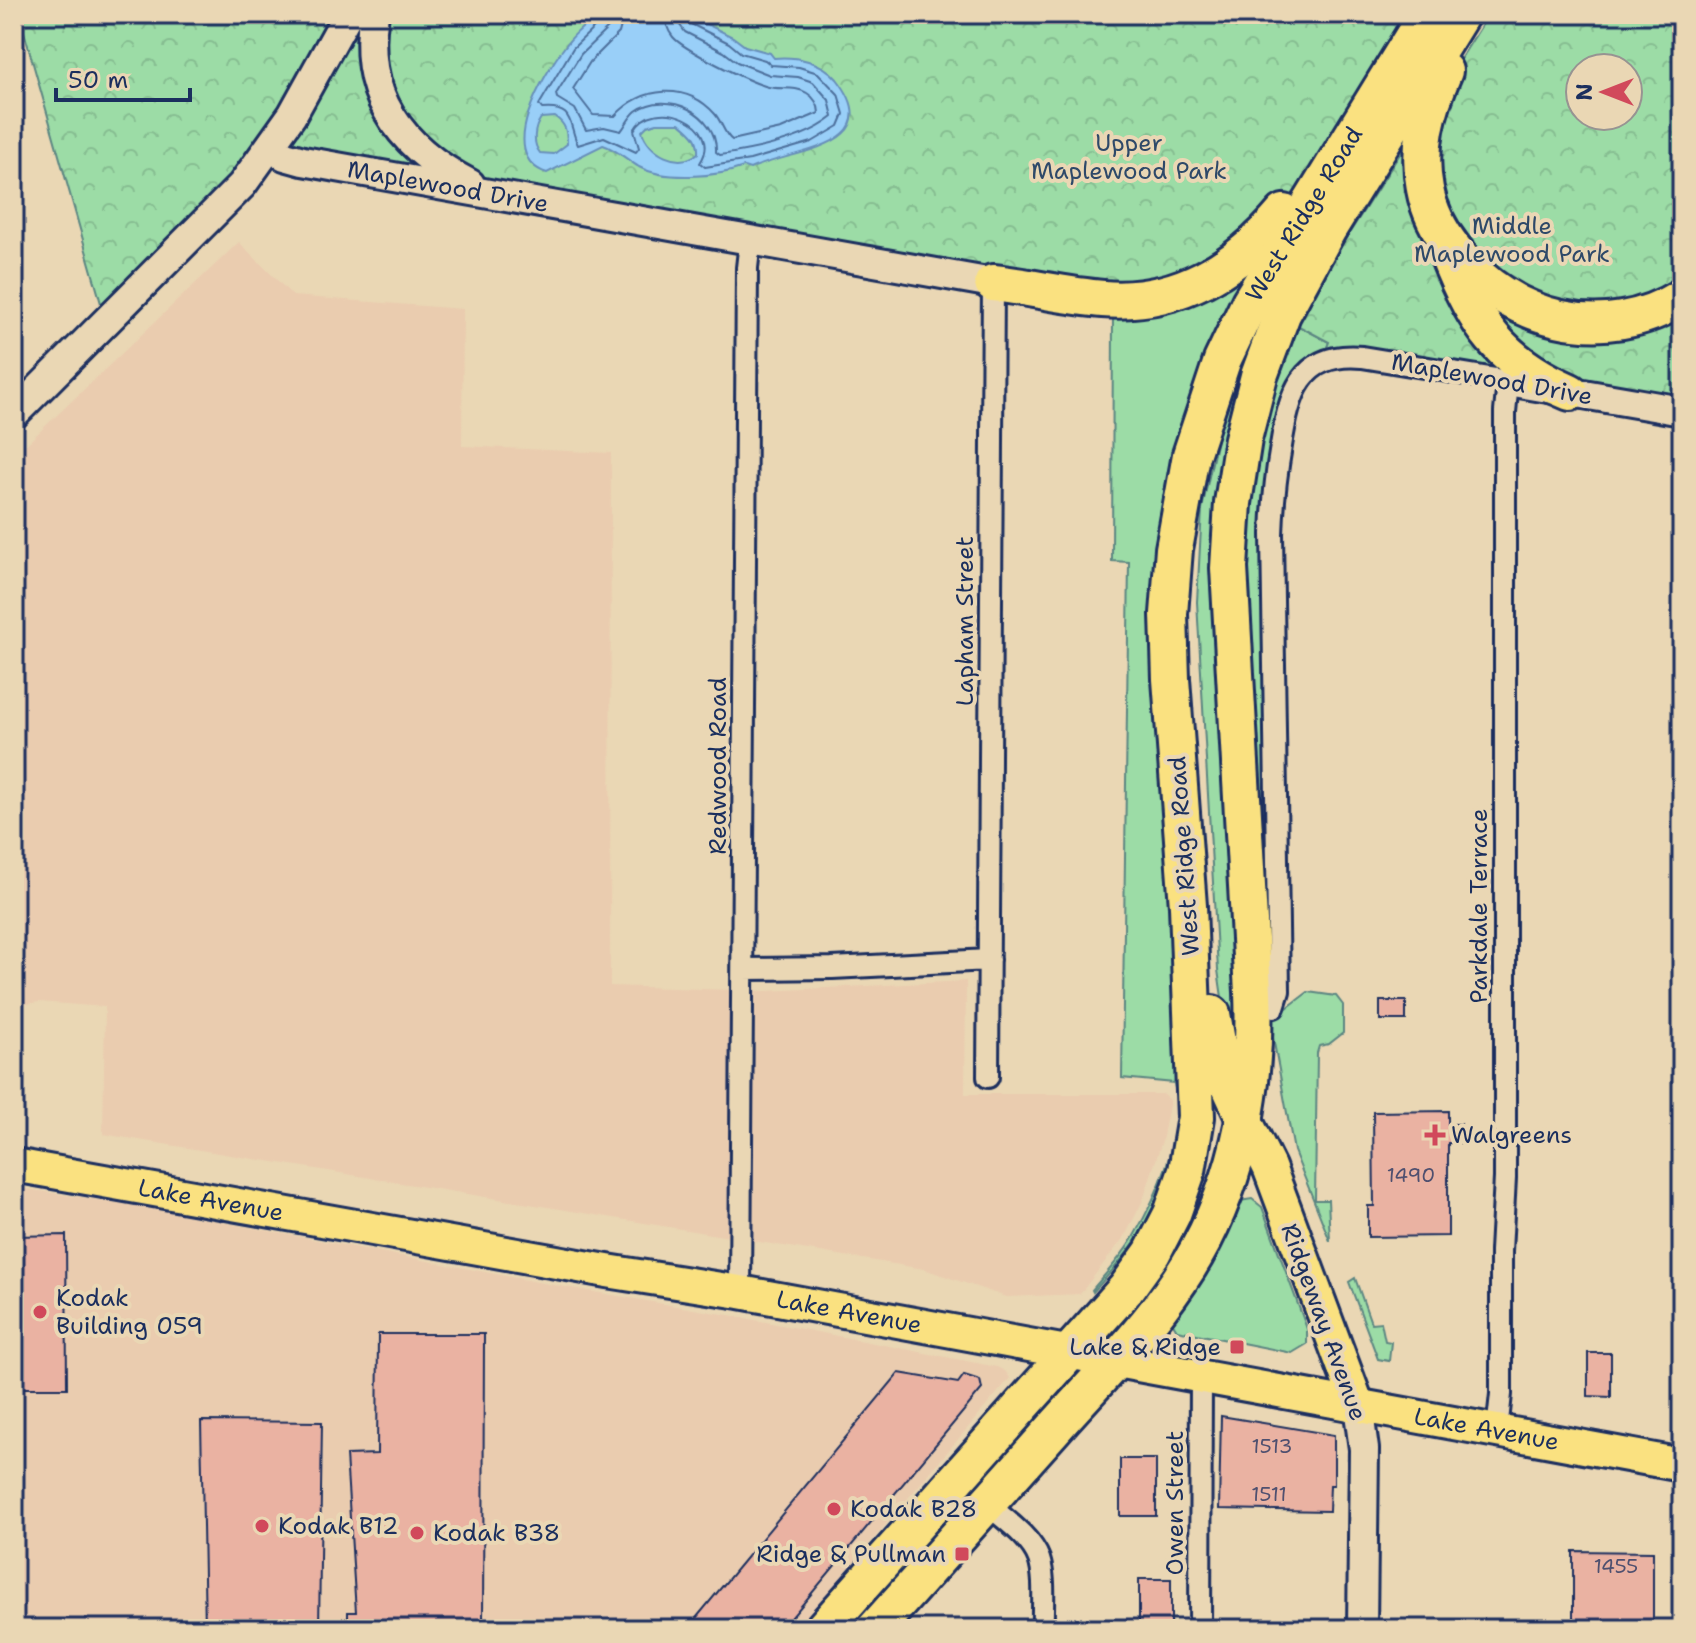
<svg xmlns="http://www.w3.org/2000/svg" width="1696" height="1643" font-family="'Shantell Sans',sans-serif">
  <defs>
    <pattern id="park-crowns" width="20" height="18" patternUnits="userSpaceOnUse" patternTransform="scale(2)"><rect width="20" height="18" fill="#9cdca6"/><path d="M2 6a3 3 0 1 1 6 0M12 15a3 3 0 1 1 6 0" fill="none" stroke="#86bd91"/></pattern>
  </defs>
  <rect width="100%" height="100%" fill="#ead7b4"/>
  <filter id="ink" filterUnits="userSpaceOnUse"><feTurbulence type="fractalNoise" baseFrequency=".0125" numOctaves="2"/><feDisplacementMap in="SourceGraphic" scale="16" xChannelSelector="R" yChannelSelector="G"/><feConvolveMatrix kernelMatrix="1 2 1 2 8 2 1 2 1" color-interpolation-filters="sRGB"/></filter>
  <g filter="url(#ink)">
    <path fill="#eaccaf" d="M239,242L293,296L463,309L462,446L611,453L610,986L766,991L966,981L965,1094H1163L1170,1100L1162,1141L1143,1200L1125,1236L1080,1294L1006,1297L924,1269L103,1134L105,1007L39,1002L14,1006V456Z
      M14,1187L138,1206L548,1284L740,1317L997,1367L1005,1371L1010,1378L797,1629H14Z"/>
    <path fill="#9cdca6" stroke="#5c8682" stroke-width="2" d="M1250,269L1180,436L1166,490L1158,546L1189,1084C1178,1139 1166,1190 1137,1238C1125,1258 1108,1275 1093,1292L1092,1290C1106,1273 1123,1256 1134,1236C1159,1192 1186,1133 1174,1083L1122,1078L1129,562L1112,561L1113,311Z
      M1266,301L1232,408L1213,540L1217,685L1240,996V1071L1225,1018L1218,970L1197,602L1202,509L1222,416Z
      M1295,324L1329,342L1326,350C1301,358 1289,376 1280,400L1265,499L1262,550L1265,847L1270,852L1271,992L1245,576L1254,465L1273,384Z
      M1308,992L1336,996L1343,1005V1033L1329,1044L1319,1046L1317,1053L1315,1200H1328L1330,1241L1294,1151L1270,1021Z
      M1252,1199L1262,1207L1307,1329V1344L1292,1353L1177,1330L1172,1322L1240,1201Z
      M1355,1278L1371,1323L1381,1322L1385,1341L1391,1342L1389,1361L1378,1359L1349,1282Z"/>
    <path fill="url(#park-crowns)" stroke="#5c8682" stroke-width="2" fill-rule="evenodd" d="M19,14H1426L1386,76L1262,239L1135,299L271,148L106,321Z
      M1489,14H1682V411L1322,361L1329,342L1295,324L1308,298ZM1580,68H1628V116H1580Z"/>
    <path fill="#99cff8" stroke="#678fba" stroke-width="2" fill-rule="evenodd" d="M598,14H686L733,37L745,46L770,53L774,58C796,56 822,61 837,79C892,149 788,150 750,169L744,167C717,177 665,181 639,167C627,160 616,149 603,145L547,173C494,156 544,73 566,45C574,33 587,24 598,14ZM555,117C566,124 567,132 567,144L554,154L540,153C532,143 534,128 541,118ZM657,123H680C691,132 699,138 698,153C679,170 648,153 642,131L647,126Z"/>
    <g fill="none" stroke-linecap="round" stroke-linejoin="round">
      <path stroke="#4d6f9c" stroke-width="2" d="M602,14L600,22L573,48L539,105L542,109C575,106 568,124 578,145L604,137L636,152L639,148L634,130C654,94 726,124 700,163L705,167L750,160L812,142L839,126L844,114L838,94L818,73L799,67L771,65L765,60L741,53L729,43L691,24L688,14
        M612,14L609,27L581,54L556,94L557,98L575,109L586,130L604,127L621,131C626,125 629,117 636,111C668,89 718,114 716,152L720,155C755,150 805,140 833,117L829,100L813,82L798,77L770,75L737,62L724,52L685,32L679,24L677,14
        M624,14L619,33L590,62L573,89L593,115L615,116C641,86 687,82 715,114C722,122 724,134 732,140L781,129L819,113C819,105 814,97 807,93C794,85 779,91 765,86C748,81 684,50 673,37C667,30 666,23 665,14"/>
    </g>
    <path fill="#eab2a2" stroke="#1b2f5e" stroke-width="2" d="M1380,1001H1406V1020H1380Z
      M1448,1111V1124H1461L1462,1143H1448V1236L1368,1237V1206H1374L1373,1112Z
      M66,1235L67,1388H14V1236Z
      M378,1334H484L483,1629H348V1612H356L346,1455L377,1454Z
      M1588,1353H1611V1397L1588,1396Z
      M899,1373L958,1383L964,1375L980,1380L982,1389L782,1629H687Z
      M1221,1416L1334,1435V1485H1330L1329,1511L1219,1509Z
      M201,1421L322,1422L319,1629H205Z
      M1120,1459H1156V1516H1120Z
      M1573,1551L1653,1552V1624H1573Z
      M1139,1579H1171V1629H1139Z"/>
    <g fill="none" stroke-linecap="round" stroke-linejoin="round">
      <g stroke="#1b2f5e" stroke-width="26">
        <path id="street" d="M743,969L832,968L989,960
          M1274,1007L1279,991L1272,534C1273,504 1276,475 1281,446C1289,395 1300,351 1362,357L1508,381L1505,412V1178L1501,1251V1394L1497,1431
          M988,1077L993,283
          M740,1292L747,268L750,241
          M987,1504C1004,1519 1031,1537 1039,1559C1046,1580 1042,1607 1043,1629
          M1200,1629L1201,1377"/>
      </g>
      <g stroke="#1b2f5e" stroke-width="34">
        <g id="secondary">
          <path d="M374,14C360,95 401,148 470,184"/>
          <path id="s1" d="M271,148L285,156L303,161L993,283"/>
          <path d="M1508,381L1682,411"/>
          <path d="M14,414L242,185L292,115L348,14"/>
          <path d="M1358,1406L1364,1449L1362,1629"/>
        </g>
      </g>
      <g stroke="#1b2f5e" stroke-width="38">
        <g id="primary">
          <path d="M1245,1119L1269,1167L1358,1406"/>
          <path id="s2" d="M14,1165L607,1271L740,1292L1682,1465"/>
        </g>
      </g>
      <g stroke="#1b2f5e" stroke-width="42">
        <g id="highway">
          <path d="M1444,71C1427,110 1417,147 1425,189C1429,211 1440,232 1454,250C1508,321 1604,346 1682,297"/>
          <path d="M1448,255C1474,323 1501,363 1570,392"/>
          <path d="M993,283C1030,287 1066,296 1103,299C1177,305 1238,268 1284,213"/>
          <path d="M1212,1014L1222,1069L1245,1119"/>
          <path id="s3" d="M823,1629L1126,1289L1152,1253L1172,1214L1187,1171L1196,1117L1188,906L1171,679L1169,614L1174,549L1191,455L1222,361L1250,302L1427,14"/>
          <path d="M875,1629C936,1561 997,1493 1057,1425C1099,1378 1144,1333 1179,1281C1237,1196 1257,1093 1253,992L1229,568L1233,503L1243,439L1259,376L1282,314L1328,229L1461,14"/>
        </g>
      </g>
      <use href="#street" stroke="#ead7b4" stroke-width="20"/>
      <use href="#secondary" stroke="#ead7b4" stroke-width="28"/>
      <use href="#primary" stroke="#fae180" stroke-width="32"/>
      <use href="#highway" stroke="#fae180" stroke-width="36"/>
    </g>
  </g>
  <g fill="#d1495b" stroke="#ead7b4" stroke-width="3">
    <path d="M1431 1123h8v8h8v8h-8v8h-8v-8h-8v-8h8z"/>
    <circle cx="40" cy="1312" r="8"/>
    <rect x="1229" y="1339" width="16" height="16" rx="4"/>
    <circle cx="834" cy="1509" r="8"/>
    <circle cx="262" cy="1526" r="8"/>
    <circle cx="417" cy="1533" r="8"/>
    <rect x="954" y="1546" width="16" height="16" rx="4"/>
  </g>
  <g text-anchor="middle" stroke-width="8" stroke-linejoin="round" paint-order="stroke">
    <g font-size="20" fill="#4f506f">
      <text x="1411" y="1182">1490</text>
      <text x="1272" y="1453">1513</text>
      <text x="1269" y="1501">1511</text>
      <text x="1616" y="1573">1455</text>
    </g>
    <g font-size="24" fill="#2e4969" stroke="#ead7b4">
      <text x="1129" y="151">Upper<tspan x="1129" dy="28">Maplewood Park</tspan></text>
      <text x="1512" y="234">Middle<tspan x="1512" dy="28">Maplewood Park</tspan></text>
    </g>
    <g font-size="24" fill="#1b2f5e" stroke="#ead7b4">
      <text dy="8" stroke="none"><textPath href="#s1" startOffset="182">Maplewood Drive</textPath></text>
      <text dy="8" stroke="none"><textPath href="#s3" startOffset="1576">West Ridge Road</textPath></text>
      <text transform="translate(1492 379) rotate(10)" y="8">Maplewood Drive</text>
      <text transform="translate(965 621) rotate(-90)" y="8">Lapham Street</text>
      <text transform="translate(718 766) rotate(-90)" y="8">Redwood Road</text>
      <text transform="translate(1184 856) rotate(-94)" y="8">West Ridge Road</text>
      <text transform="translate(1479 906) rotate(-90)" y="8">Parkdale Terrace</text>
      <text dy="8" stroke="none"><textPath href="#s2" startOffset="200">Lake Avenue</textPath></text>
      <text dy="8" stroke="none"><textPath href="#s2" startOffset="848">Lake Avenue</textPath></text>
      <text transform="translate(1324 1322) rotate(70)" y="8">Ridgeway Avenue</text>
      <text dy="8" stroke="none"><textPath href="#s2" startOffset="1496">Lake Avenue</textPath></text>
      <text transform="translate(1175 1503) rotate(-90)" y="8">Owen Street</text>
    </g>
    <g font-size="24" fill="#1b2f5e" stroke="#ead7b4" text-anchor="start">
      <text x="1451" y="1143">Walgreens</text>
      <text x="56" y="1306">Kodak<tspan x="56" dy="28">Building 059</tspan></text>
      <text x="1221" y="1355" text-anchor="end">Lake &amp; Ridge</text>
      <text x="850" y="1517">Kodak B28</text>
      <text x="278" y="1534">Kodak B12</text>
      <text x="433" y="1541">Kodak B38</text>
      <text x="946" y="1562" text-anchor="end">Ridge &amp; Pullman</text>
    </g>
  </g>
  <rect width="1696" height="1643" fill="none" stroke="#ead7b4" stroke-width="48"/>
  <rect x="24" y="24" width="1648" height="1595" fill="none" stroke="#1b2f5e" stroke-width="3" filter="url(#ink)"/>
  <g transform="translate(1604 92) rotate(270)"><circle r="38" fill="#ead7b4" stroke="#979492" stroke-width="2"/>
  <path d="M0-6L14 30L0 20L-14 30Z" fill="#d1495b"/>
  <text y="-12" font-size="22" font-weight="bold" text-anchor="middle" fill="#1b2f5e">N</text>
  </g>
  <path d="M56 88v12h134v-12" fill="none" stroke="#1b2f5e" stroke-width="4"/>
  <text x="68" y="88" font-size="24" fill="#1b2f5e" stroke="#ead7b4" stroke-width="6" paint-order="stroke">50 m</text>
</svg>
